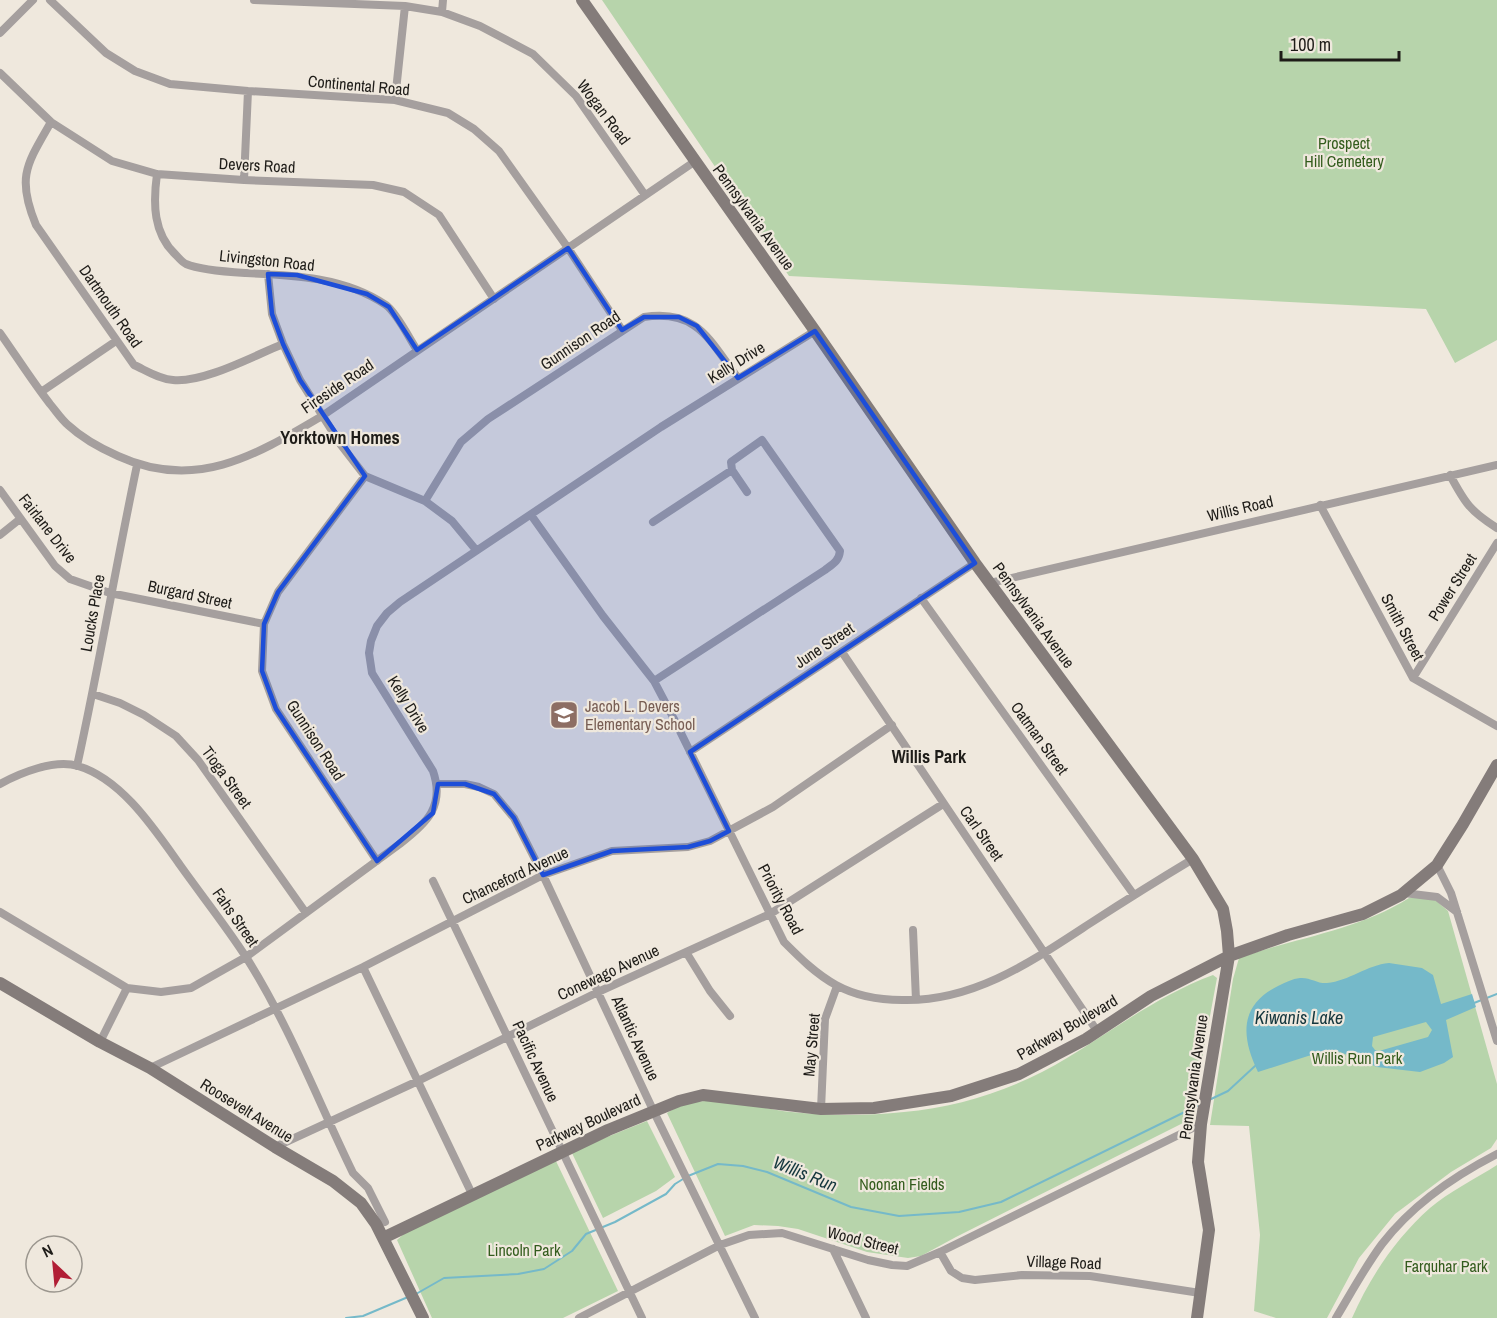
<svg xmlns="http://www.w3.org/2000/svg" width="1497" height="1318" font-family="'Archivo Narrow',sans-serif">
  <rect width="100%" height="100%" fill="#efe8dd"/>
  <path fill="#b7d4ab" d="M602,0H1497V340L1455,363L1426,309L789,276Z
    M1409,898H1433L1448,911L1497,1084V1139L1491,1148L1451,1172L1395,1214L1359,1258L1327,1318H1276L1254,1311L1260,1235L1249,1126L1210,1125L1233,979L1239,958C1295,938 1359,930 1409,898Z
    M1213,975L1217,978L1191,1119L956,1237L921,1256L908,1258L867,1252L798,1229L778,1226L754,1225L725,1236L667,1113C702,1088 753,1108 791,1112C828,1116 868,1116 904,1112C961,1107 1018,1088 1067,1058C1115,1029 1159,995 1213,975Z
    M647,1121L675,1177L656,1191L603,1218L572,1153L577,1149Z
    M555,1159L618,1291L563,1318H432L397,1240L406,1232Z
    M1497,1165V1318H1352C1370,1277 1396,1238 1430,1208C1447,1193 1477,1178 1497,1165Z"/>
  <path fill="#75b9c9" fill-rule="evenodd" d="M1389,963L1422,968L1433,975L1441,1004L1472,994L1476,1007L1446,1020L1453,1057L1444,1063L1420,1072L1377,1067L1340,1052L1329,1051L1308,1056L1258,1072C1241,1037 1239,1005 1278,986C1286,982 1292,979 1300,978C1310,977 1318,984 1327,983C1349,981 1367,965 1389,963ZM1426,1022L1432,1030L1428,1037L1379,1051L1375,1050L1372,1046L1373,1037Z"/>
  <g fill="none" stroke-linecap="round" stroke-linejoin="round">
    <path stroke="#75b9c9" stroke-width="2" d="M1474,1003L1497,994
      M1209,1100L1228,1091L1255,1066
      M688,1176L718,1164L743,1166L767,1172L851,1207L899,1216L959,1212L1001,1202L1199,1105
      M416,1294L444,1278L518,1274L544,1269L572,1251L586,1234L615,1222L666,1194L675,1184L683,1179
      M346,1318L363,1316L408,1297"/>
    <path stroke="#a59f9e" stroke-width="8" d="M50,0L106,53L135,71L170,84L248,91L395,100L448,113L474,129L499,151L568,248L622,330
      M254,0L405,6L442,12L480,26L533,54L576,96L645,195
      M442,12L443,0
      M0,33L33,0
      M0,73L51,122L112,161L157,174L244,180L373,185L404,192L439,215L494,299
      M395,100L405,6
      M51,122C27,164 16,177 36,225L134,365C147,371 159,379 173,380C204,383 253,356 283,344
      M157,174C153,203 153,234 176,255C179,258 182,262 186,264C200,270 229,272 245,273C293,275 345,277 386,305C397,313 409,338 417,350
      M244,180L248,91
      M268,274L272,314L283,344L300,380L341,445L365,476L425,501L452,521L476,550
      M0,333C17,357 32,381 50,404C56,411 61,419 68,425C82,438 100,448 118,456C196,492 256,455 322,416L694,162
      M41,392L116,341
      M1450,475C1465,503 1470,511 1497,528
      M365,476L278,592L264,624L262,671L276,709L377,861
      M0,490L55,566L70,579L110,593L264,624
      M425,501L461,442L488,419L644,317C698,309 709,340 738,378
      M1320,505L1413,678L1497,726
      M531,515L603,616L654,681L674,719L784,942C800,958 816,974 836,985C856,996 880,1000 902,1000C973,1002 1031,962 1089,924C1123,902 1158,880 1193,859
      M653,522L732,470L747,492
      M0,535L20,519
      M990,583L1497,465
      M921,598L1134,895
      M842,652L1097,1031
      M1413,678L1497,543
      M654,681L825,570C833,564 839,561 840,551L762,440L731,462L732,470
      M93,694L120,703L144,715L176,736L198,760L306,913
      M690,752L975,563
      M77,766C99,666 116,565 137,465
      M0,784C20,773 54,759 78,766C122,779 155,830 180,865C202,896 226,926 246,957C289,1025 318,1101 353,1173L368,1188L385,1222
      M438,784H465L479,787L494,794L514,818L543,875L653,1110L755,1318
      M1437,865L1451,893L1497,1041
      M433,881L642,1318
      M1404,893L1437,897L1457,912
      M0,912L127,988L161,992L191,988L246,957L401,843C427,823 445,806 433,771L372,673L369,653L371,641L377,626L387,613L400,602L661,427L815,331
      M913,930L916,1000
      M686,952L710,991L730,1016
      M363,967L472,1194
      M100,1042L127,988
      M150,1068L363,967L543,875L612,851L688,847L710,841L773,807L892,725
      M821,1109L825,1019L837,986
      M275,1147L418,1081L598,992L770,914L943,804
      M833,1249L866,1318
      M940,1252L951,1271L962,1278L975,1280L1022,1275L1090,1276L1200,1293
      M579,1318L720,1245L749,1235L782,1233L868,1260L892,1265L907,1266L940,1252L1201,1124
      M1336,1318C1351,1293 1365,1267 1382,1244C1412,1205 1454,1176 1497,1154"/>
    <path stroke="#847c7a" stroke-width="12" d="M582,0L815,331L975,563L1193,859L1223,909L1227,931L1229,956L1201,1124L1198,1162L1209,1230L1197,1318
      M0,983L100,1042L150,1068L275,1147L333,1181L361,1203L376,1224L423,1318
      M383,1238L608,1130L679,1101L703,1095L821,1109L874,1108L951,1096L1019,1074L1086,1039L1151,996L1229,956L1288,935L1363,914L1401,895L1437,865L1463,824L1497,765"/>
  </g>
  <path fill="#1d4ed8" fill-opacity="0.2" stroke="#1d4ed8" stroke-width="4.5" stroke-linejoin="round" d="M568,248L622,330L644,317H679L697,326L738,378L815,331L975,563L690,752L729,831L710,841L688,847L612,851L543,875L514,818L494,794L465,784H438L433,813L377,861L276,709L262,671L264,624L278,592L365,476L300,380L283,344L272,314L268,274L297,275L367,294L389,307L417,350Z"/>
  <defs>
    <g id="school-square" transform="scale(1.5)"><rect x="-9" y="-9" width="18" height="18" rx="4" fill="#8d6e63" stroke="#efe8dd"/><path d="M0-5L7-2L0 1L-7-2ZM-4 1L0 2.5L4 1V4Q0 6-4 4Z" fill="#fff"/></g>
  </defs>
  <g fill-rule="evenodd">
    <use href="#school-square" x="564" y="715"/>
  </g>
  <g text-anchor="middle" stroke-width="4.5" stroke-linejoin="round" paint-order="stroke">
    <g font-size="16" fill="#1e1c18" stroke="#efe8dd">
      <text transform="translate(359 85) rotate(5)" y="6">Continental Road</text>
      <text transform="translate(604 112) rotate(53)" y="6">Wogan Road</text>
      <text transform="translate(257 165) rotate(3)" y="6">Devers Road</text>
      <text transform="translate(754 217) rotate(54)" y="6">Pennsylvania Avenue</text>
      <text transform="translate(267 260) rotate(6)" y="6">Livingston Road</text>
      <text transform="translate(111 306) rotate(55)" y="6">Dartmouth Road</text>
      <text transform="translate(580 340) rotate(-34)" y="6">Gunnison Road</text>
      <text transform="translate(736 362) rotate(-32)" y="6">Kelly Drive</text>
      <text transform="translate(337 386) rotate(-34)" y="6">Fireside Road</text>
      <text transform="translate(1240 508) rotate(-13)" y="6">Willis Road</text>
      <text transform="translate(48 528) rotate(52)" y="6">Fairlane Drive</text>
      <text transform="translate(1452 587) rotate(-58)" y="6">Power Street</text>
      <text transform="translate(190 594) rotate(12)" y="6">Burgard Street</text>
      <text transform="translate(92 613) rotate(-80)" y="6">Loucks Place</text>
      <text transform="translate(1034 615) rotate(54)" y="6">Pennsylvania Avenue</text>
      <text transform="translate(1403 627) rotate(62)" y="6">Smith Street</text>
      <text transform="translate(824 645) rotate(-34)" y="6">June Street</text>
      <text transform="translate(409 704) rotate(58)" y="6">Kelly Drive</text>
      <text transform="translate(1040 738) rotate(54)" y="6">Oatman Street</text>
      <text transform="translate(316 740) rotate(57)" y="6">Gunnison Road</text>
      <text transform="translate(227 777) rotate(54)" y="6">Tioga Street</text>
      <text transform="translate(982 833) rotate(55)" y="6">Carl Street</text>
      <text transform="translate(515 875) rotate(-25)" y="6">Chanceford Avenue</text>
      <text transform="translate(781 899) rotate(62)" y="6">Priority Road</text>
      <text transform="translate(236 917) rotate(55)" y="6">Fahs Street</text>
      <text transform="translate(608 972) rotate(-25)" y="6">Conewago Avenue</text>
      <text transform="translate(1067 1027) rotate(-30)" y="6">Parkway Boulevard</text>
      <text transform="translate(636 1038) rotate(65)" y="6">Atlantic Avenue</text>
      <text transform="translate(811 1045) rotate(-85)" y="6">May Street</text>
      <text transform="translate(536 1061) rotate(65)" y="6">Pacific Avenue</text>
      <text transform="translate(1193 1077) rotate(-82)" y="6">Pennsylvania Avenue</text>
      <text transform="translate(247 1110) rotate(32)" y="6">Roosevelt Avenue</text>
      <text transform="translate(588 1122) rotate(-25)" y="6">Parkway Boulevard</text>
      <text transform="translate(863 1240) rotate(14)" y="6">Wood Street</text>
      <text transform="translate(1064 1262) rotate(2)" y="6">Village Road</text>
    </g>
    <g font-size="16" fill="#335c1d" stroke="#efe8dd">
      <text x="1344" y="149">Prospect<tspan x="1344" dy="18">Hill Cemetery</tspan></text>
      <text x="1357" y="1064">Willis Run Park</text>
      <text x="902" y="1190">Noonan Fields</text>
      <text x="524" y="1256">Lincoln Park</text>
      <text x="1446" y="1272">Farquhar Park</text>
    </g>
    <g font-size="16" fill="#785e54" stroke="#efe8dd" text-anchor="start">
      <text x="585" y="712">Jacob L. Devers<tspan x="585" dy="18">Elementary School</tspan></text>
    </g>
    <g font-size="18" font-weight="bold" fill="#1e1c18" stroke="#efe8dd">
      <text x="340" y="444">Yorktown Homes</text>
      <text x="929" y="763">Willis Park</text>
    </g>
    <g font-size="18" font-style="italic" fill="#15373e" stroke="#efe8dd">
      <text x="1299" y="1024">Kiwanis Lake</text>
      <text transform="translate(805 1174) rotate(22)" y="6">Willis Run</text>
    </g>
  </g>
  <g transform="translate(54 1264) rotate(334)"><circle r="28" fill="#efe8dd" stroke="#9b968e" stroke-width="1.5"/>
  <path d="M0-4.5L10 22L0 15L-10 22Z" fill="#b11e35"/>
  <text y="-9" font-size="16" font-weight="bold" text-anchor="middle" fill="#1e1c18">N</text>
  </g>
  <path d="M1281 51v9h118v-9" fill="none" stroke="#1e1c18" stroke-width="3"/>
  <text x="1290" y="51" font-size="18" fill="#1e1c18" stroke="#efe8dd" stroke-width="4.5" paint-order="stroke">100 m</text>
</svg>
